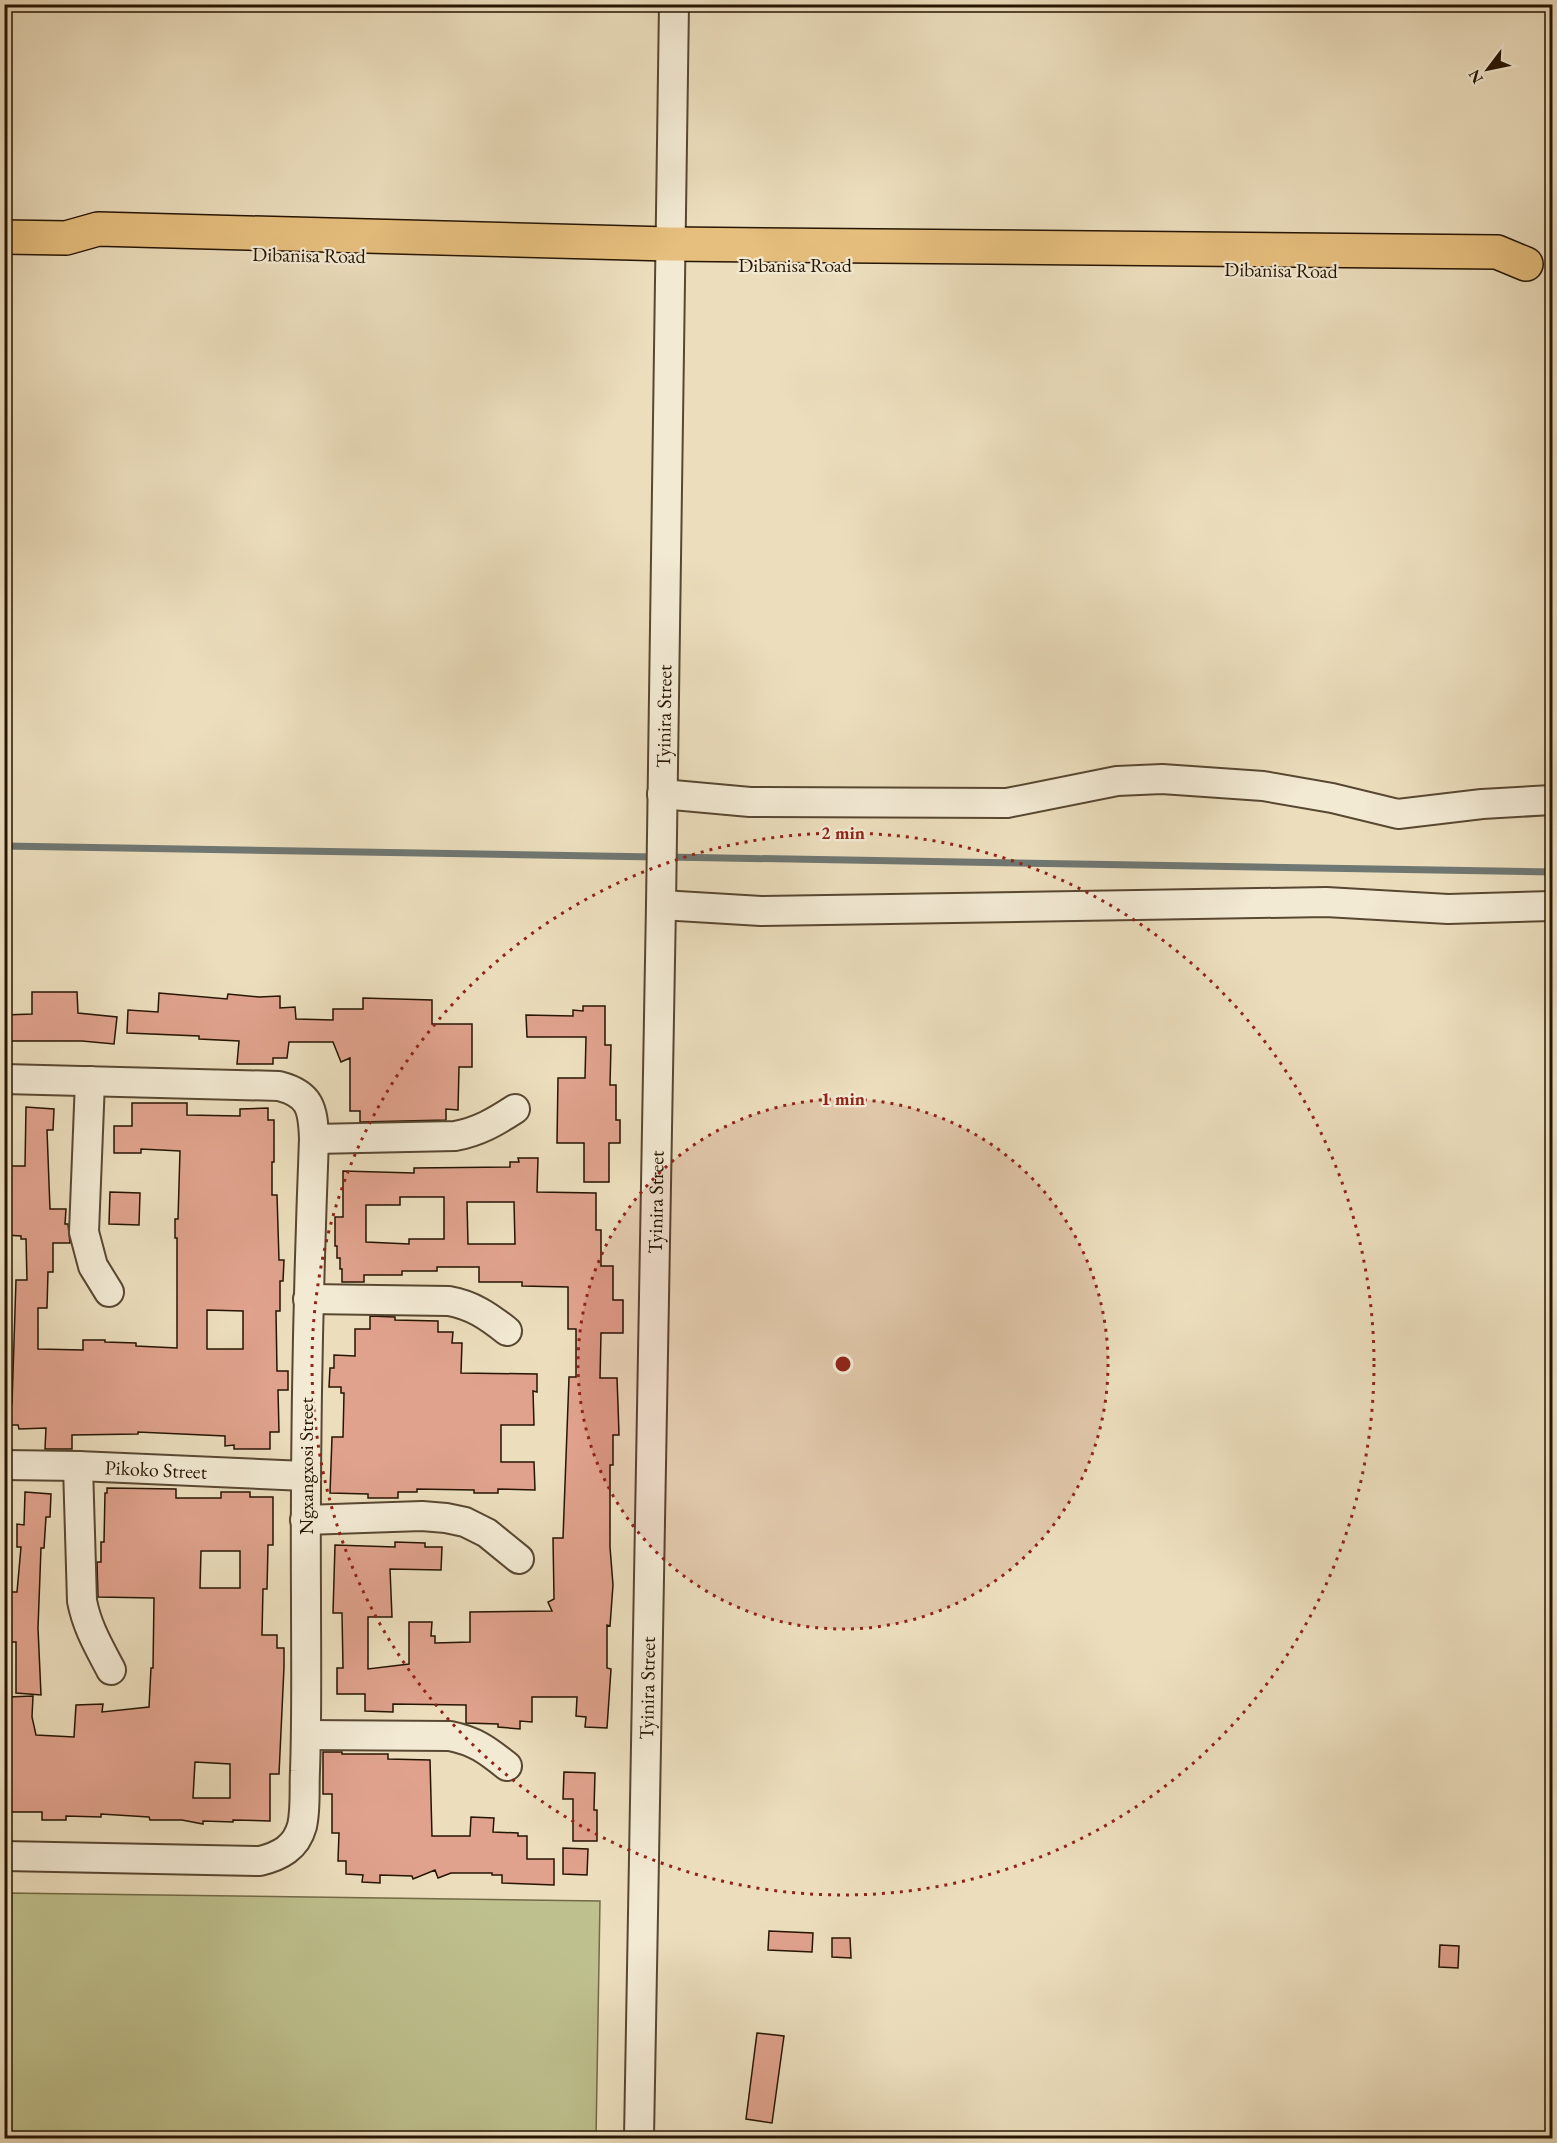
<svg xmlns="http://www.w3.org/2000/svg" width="1557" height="2143" font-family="'EB Garamond',serif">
  <rect width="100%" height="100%" fill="#ecdebd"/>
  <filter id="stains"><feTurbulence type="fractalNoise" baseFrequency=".00333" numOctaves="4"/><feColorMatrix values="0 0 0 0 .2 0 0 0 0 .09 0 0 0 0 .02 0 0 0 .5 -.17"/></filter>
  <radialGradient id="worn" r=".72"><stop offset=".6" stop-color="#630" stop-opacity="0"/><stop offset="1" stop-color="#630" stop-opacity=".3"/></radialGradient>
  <path fill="#bec08d" stroke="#726a48" stroke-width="1.5" d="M5,1893L600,1901L596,2138H5Z"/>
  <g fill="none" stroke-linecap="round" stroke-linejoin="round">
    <path stroke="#6f7772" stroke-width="7" d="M4,846L656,857
      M667,857L1552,872"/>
  </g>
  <path fill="#e0a28d" stroke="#261502" stroke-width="1.5" fill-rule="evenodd" d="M32,992H77L78,1013L117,1017L114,1044L82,1041H4V1015L32,1014Z
    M159,993L227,999L228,994L259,997L280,996V1008L295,1007L296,1019L333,1020V1009H363V998L432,1000V1024H472V1067H459L458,1110L446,1109V1120L360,1122V1111H350V1058L341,1062L333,1042H289L287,1058H273V1064H237L239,1041L199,1039V1036L127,1033L128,1010L158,1012Z
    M583,1006H605V1045H611L610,1085H616V1120H620V1143H609V1182H584V1143H557L558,1078H585L586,1037H527L526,1015L573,1016V1010L583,1011Z
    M132,1103H187V1115L240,1116V1109L268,1108V1120H274V1162H272V1195H277L279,1260H284L283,1281H280V1311H276L277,1371H288V1390H278L279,1432H270V1449H234V1445L225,1446V1436L138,1432V1434L72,1435V1449H45L46,1428L19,1429L18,1425H9L8,1404H12L16,1280H27L26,1239H21V1236L6,1235L4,1166H25L26,1107L54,1109L53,1130H47L50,1209H66L65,1224H68L70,1243H53V1272H48L47,1308H38V1349L83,1350V1340H105V1342L136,1343V1346L177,1348V1238H175V1219H178L180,1151L141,1149V1153H114V1126H132ZM207,1310L243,1311V1349H207Z
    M518,1158H538L537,1192L596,1193V1230H601V1266H613V1300H623V1333H601L600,1378H617L618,1405L619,1435H613V1465H610V1547L613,1585L610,1626L607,1625V1668L611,1669L607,1728L585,1727L586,1717L576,1716L577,1697H532V1722L520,1721V1729L498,1727V1724L466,1723V1705L393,1704V1712L365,1711V1694H337V1668H343L342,1613H333L335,1545L395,1547V1542L425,1543V1547H442L441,1570L390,1569L392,1617H368V1669L409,1664V1622H432L431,1636H435V1643L470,1642V1612L552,1611L548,1602L554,1599L553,1538H563L569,1377H576V1329H568V1287L522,1286V1282H479V1267H437V1271H402V1275H364V1282H342V1269H340V1258H337V1246H335V1217H343V1171L414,1173V1168L510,1167V1162H519ZM400,1197H444V1239H409V1244L366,1242V1205H400ZM467,1202H514L515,1244H468Z
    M110,1192L140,1193L139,1225L109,1224Z
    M370,1316L395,1317V1320L438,1321V1332H453L452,1343H462L461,1373L537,1374V1392L533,1391L534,1425H501V1462H534L535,1490L498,1489V1493H474V1490L417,1489V1492H398V1498H368V1494L330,1493L332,1437H343L344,1393H341V1387H329L330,1368H334V1355L355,1356V1329H370Z
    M107,1488L176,1489V1498H221V1492H250V1497H273V1545H268L267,1589H263L262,1635H277V1648H284V1667L279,1774H270V1821L233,1820V1822L203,1821V1824L182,1820H150L149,1817L101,1814V1817L66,1816V1820H42V1812H4V1757L8,1697L33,1696L32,1717L36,1735L74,1737L76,1705L103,1704L102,1712L149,1707L151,1668H153L154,1598L98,1597L97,1562H101V1542H104L105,1493H107ZM201,1551H240V1588H200ZM195,1762L230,1764V1798H193Z
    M25,1492L51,1494L50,1517H46L44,1548H41L38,1628L41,1695L16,1693V1642H4V1592H17L21,1547H17V1524L24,1525Z
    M323,1752H342V1754H388V1759L430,1760L432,1836H470L471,1817L494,1818L493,1832L518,1833V1836H527V1859H554V1885L502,1883V1875H492V1873H451L438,1878L435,1870L413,1879L412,1876L380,1875V1883L362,1882L363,1875L346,1874V1861H338L339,1833H332V1794H323Z
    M564,1772L595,1773L594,1810H597V1841H573V1799H563Z
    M563,1848L588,1849L587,1875L563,1874Z
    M769,1931L813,1933L812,1952L768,1950Z
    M832,1938H850L851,1958L832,1957Z
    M1440,1945L1459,1946L1458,1968L1439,1967Z
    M757,2033L784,2036L772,2123L746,2119Z"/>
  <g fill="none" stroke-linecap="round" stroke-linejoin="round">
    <g stroke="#584731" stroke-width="32">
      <g id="minor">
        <path d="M662,794L750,802L1007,803L1117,781L1162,779L1263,786L1332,798L1398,814L1482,804L1552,800"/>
        <path d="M661,905L761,911L1326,902L1448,909L1552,906"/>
        <path d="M4,1079L279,1086C310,1094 313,1108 314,1139C308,1292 305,1445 306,1598C306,1656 307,1714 305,1771C304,1788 306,1809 302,1826C296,1848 280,1856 260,1861L4,1856"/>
        <path d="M90,1081L84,1232L93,1266L109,1292"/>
        <path d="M314,1139L455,1136C478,1132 495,1122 515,1109"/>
        <path d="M308,1299L449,1301C472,1305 488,1316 507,1331"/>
        <path id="s1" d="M4,1465L78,1466L305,1476"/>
        <path d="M78,1466L82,1601C87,1627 99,1647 111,1670"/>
        <path d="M305,1520L422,1516L446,1518L465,1522L487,1533L519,1559"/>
        <path d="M306,1735L450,1736C475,1741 487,1750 507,1766"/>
        <path id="s2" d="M639,2138L661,905L674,4"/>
      </g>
    </g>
    <g stroke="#261502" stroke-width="36">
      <path id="major" d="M4,237L66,238L98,229L669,244L1497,252L1526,264"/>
    </g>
    <use href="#minor" stroke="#f3ead4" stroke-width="28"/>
    <use href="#major" stroke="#e6bf7e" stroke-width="33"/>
  </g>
  <circle cx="843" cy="1364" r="265" fill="#8f2418" fill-opacity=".12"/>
  <g fill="none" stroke="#8f2418" stroke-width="3" stroke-dasharray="3 6">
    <circle cx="843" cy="1364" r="265"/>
    <circle cx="843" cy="1364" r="531"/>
  </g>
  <g text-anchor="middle" stroke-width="4.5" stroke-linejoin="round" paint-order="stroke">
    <g font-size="20" fill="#261502" stroke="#f3ead4">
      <text transform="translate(309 255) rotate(1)" y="7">Dibanisa Road</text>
      <text x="795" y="272">Dibanisa Road</text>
      <text transform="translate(1281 270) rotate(1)" y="7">Dibanisa Road</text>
      <text dy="7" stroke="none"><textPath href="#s2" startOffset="1422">Tyinira Street</textPath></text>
      <text dy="7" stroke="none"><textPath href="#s2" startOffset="936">Tyinira Street</textPath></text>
      <text transform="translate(306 1466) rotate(-90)" y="7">Ngxangxosi Street</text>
      <text dy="7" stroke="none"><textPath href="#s1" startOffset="152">Pikoko Street</textPath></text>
      <text dy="7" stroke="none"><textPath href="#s2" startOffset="450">Tyinira Street</textPath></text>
    </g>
  </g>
  <circle cx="843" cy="1364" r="9" fill="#8f2418" stroke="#f3ead4" stroke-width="3"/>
  <g font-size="18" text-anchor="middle" font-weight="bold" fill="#8f2418" stroke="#f3ead4" stroke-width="4.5" stroke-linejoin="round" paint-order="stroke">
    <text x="843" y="839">2 min</text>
    <text x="843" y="1105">1 min</text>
  </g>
  <rect width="1557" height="2143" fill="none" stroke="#ecdebd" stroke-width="24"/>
  <rect x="6" y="6" width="1545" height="2131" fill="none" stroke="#261502" stroke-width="3"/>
  <rect x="12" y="12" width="1533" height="2119" fill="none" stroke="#261502" stroke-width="1.5"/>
  <g transform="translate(1488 69) rotate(238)" stroke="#f3ead4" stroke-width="4.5" paint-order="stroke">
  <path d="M0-4.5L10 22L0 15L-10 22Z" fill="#261502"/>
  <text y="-9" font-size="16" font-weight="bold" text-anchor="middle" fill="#261502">N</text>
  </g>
  <rect width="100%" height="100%" filter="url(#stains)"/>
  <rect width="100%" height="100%" fill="url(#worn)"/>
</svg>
